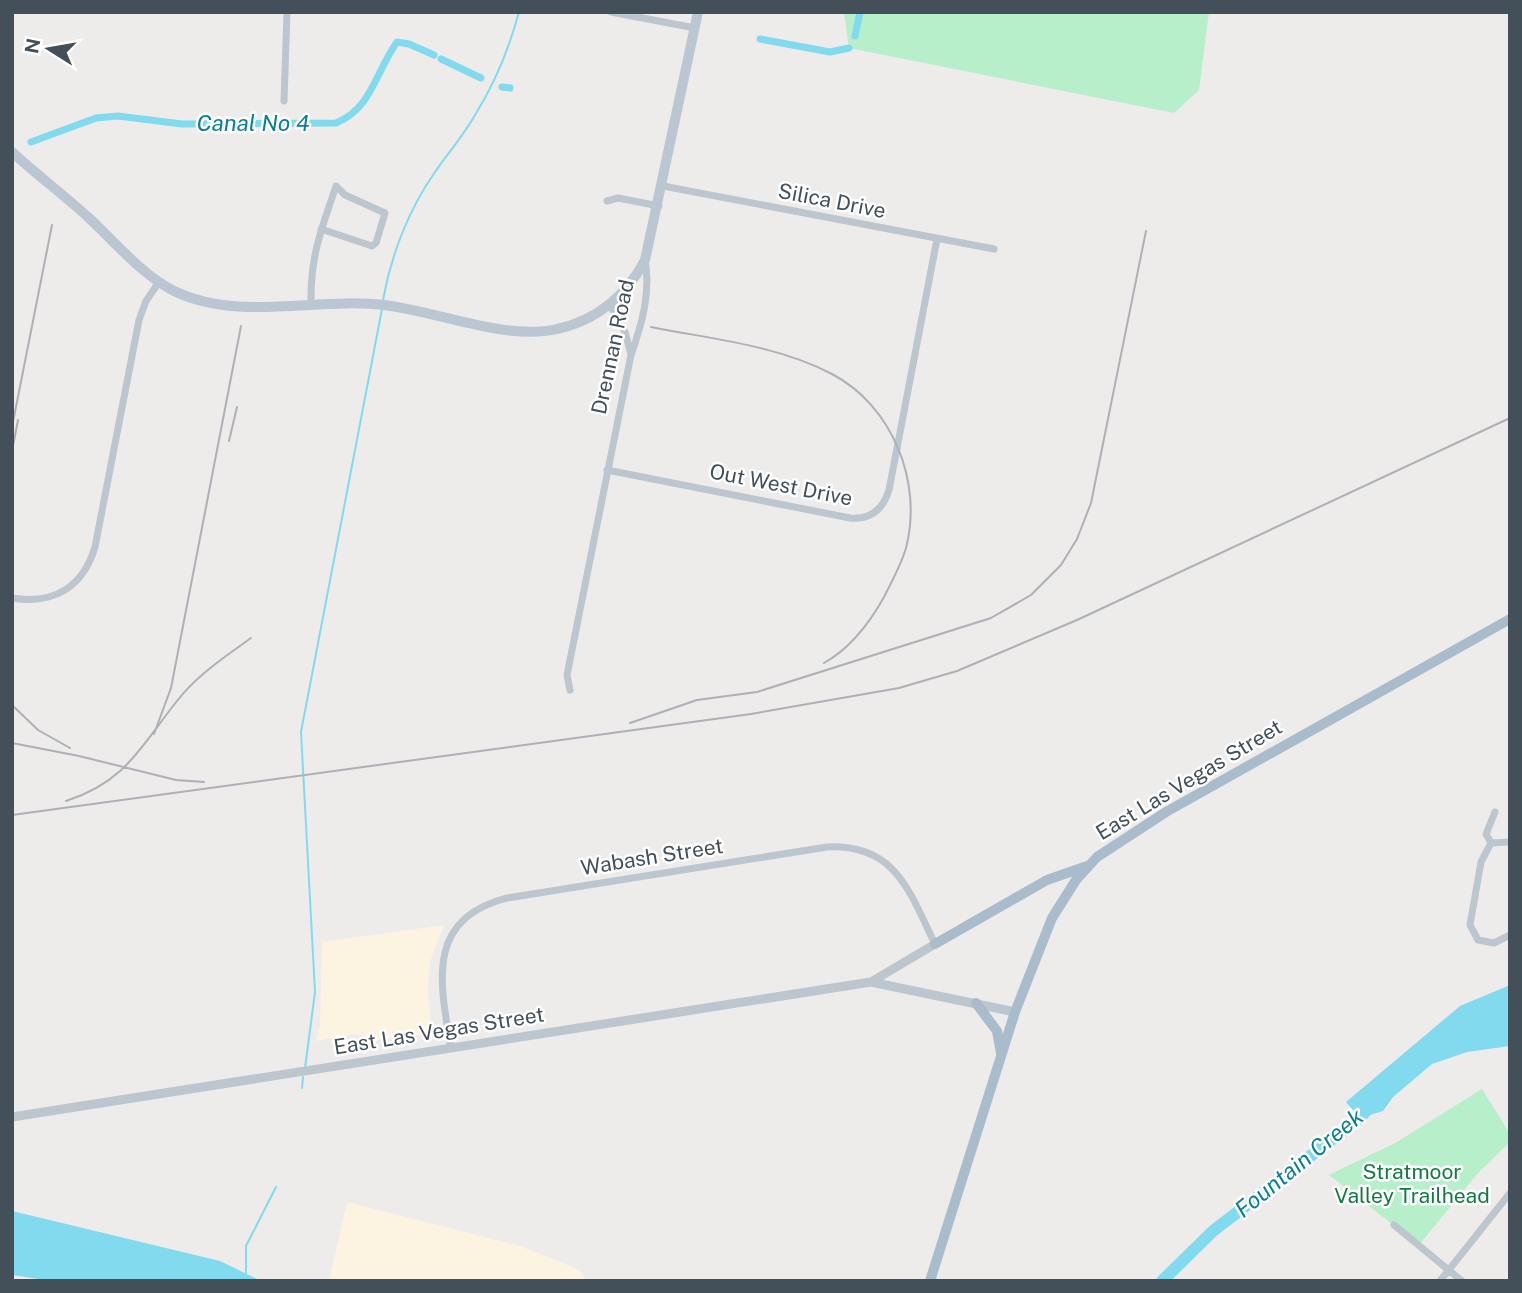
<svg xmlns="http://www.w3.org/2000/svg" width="1522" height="1293" font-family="'Public Sans',sans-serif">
  <rect width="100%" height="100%" fill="#eeebeb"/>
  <path fill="#fcf3e1" d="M444,925L430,962L428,991L432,1033L376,1040L355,1034L316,1041L320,1025L322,942Z
    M347,1202L520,1246L580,1270L586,1281H329Z"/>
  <path fill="#b6efca" d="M844,12H1209L1199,90L1174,113L849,48Z
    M1482,1089L1510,1134V1142L1478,1173L1419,1245L1329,1175L1397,1142Z"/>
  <path fill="#81daed" d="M1510,985V1046L1467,1052L1432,1064L1393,1097L1383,1111L1360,1118L1346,1102L1460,1006Z
    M12,1211L220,1261L261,1281H52L12,1275Z"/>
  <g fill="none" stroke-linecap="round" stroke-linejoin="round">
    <path stroke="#81daed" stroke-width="2" d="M383,300C391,255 409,209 435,172C448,153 464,135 475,115C495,83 509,49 519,12
      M305,1068L315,992L301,732L382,309
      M302,1088L303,1077
      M246,1273V1246L276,1187"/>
    <path stroke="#81daed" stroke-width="7" d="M855,36L860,12
      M760,39L830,52L849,48
      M441,59L481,78
      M502,87L510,88
      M31,142L96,118L118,116L182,124L336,123C372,108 375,73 397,42L409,44L434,55"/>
    <path stroke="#81daed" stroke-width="12" d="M1162,1281L1213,1231L1360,1118L1370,1106"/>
    <path stroke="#bbc6ce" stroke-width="7" d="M611,12L695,28
      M284,101L287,12
      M663,186L994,249
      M607,201L618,198L659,206
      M311,305C310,256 321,231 336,186L345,195L385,213L376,243L372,246L321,229
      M610,305L625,332L631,354
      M607,470L850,518C871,520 883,509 889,490L937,239
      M12,598C54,605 83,587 95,547L139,320L146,301L159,282
      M570,690L567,675L631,355C642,324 651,292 645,260
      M1510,842L1491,843L1481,862L1470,925L1478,940L1494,943L1510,935
      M1491,843L1486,834L1495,812
      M451,1048C440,983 425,919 507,898L827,847C896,844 909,891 935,944
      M1394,1225L1462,1281
      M1440,1281L1510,1193"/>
    <path stroke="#bbc6ce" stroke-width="9" d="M871,982L1015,1012
      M12,1117L871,982L935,944"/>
    <path stroke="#bac7d3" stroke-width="10" d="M12,152C37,175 64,195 89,218C115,242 142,275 174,291C238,322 316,297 384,305C437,311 505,341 557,329C596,321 627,295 645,260L698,12"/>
    <path stroke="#a9bccc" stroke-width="10" d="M935,944L1047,880L1087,866
      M976,1003L997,1031L1001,1053
      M930,1281L1015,1012L1052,918L1076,880L1097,857L1166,812L1510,619"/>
    <path stroke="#adb1b6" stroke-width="2" d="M651,327C711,339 777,345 832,374C893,406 923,483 906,548C901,565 892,581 884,597C869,624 851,648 824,663
      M12,427L52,225
      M229,441L237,407
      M12,451L18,420
      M12,705L38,730L70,748
      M630,723L697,700L757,692L991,618L1031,595L1061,565L1077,539L1091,503L1146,231
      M154,734L171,688L241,326
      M12,743L79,756L176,780L204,782
      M66,801C126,782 141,746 177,701C197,675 225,657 251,638
      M12,815L751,714L899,688L957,671L1077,620L1510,418"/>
  </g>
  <g text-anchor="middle" stroke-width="5" stroke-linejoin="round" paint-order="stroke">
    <g font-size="21" fill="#434f59" stroke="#fff">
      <text transform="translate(832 201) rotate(11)" y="7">Silica Drive</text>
      <text transform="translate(613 347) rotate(-78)" y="7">Drennan Road</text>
      <text transform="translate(781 485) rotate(11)" y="7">Out West Drive</text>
      <text transform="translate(1189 780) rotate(-31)" y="7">East Las Vegas Street</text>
      <text transform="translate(652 857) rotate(-9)" y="7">Wabash Street</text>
      <text transform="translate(439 1031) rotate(-9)" y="7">East Las Vegas Street</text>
    </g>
    <g font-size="21" fill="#137a44" stroke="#fff">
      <text x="1412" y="1179">Stratmoor<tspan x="1412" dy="24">Valley Trailhead</tspan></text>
    </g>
    <g font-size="23" font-style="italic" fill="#097e98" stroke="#fff">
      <text x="253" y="131">Canal No 4</text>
      <text transform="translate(1299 1163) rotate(-39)" y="8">Fountain Creek</text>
    </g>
  </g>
  <rect width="1522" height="1293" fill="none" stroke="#434f59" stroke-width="28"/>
  <g transform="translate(49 49) rotate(281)" stroke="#ffffff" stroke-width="5" paint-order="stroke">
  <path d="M0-5L12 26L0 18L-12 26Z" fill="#434f59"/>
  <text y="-10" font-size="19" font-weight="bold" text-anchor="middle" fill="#434f59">N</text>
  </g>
</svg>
